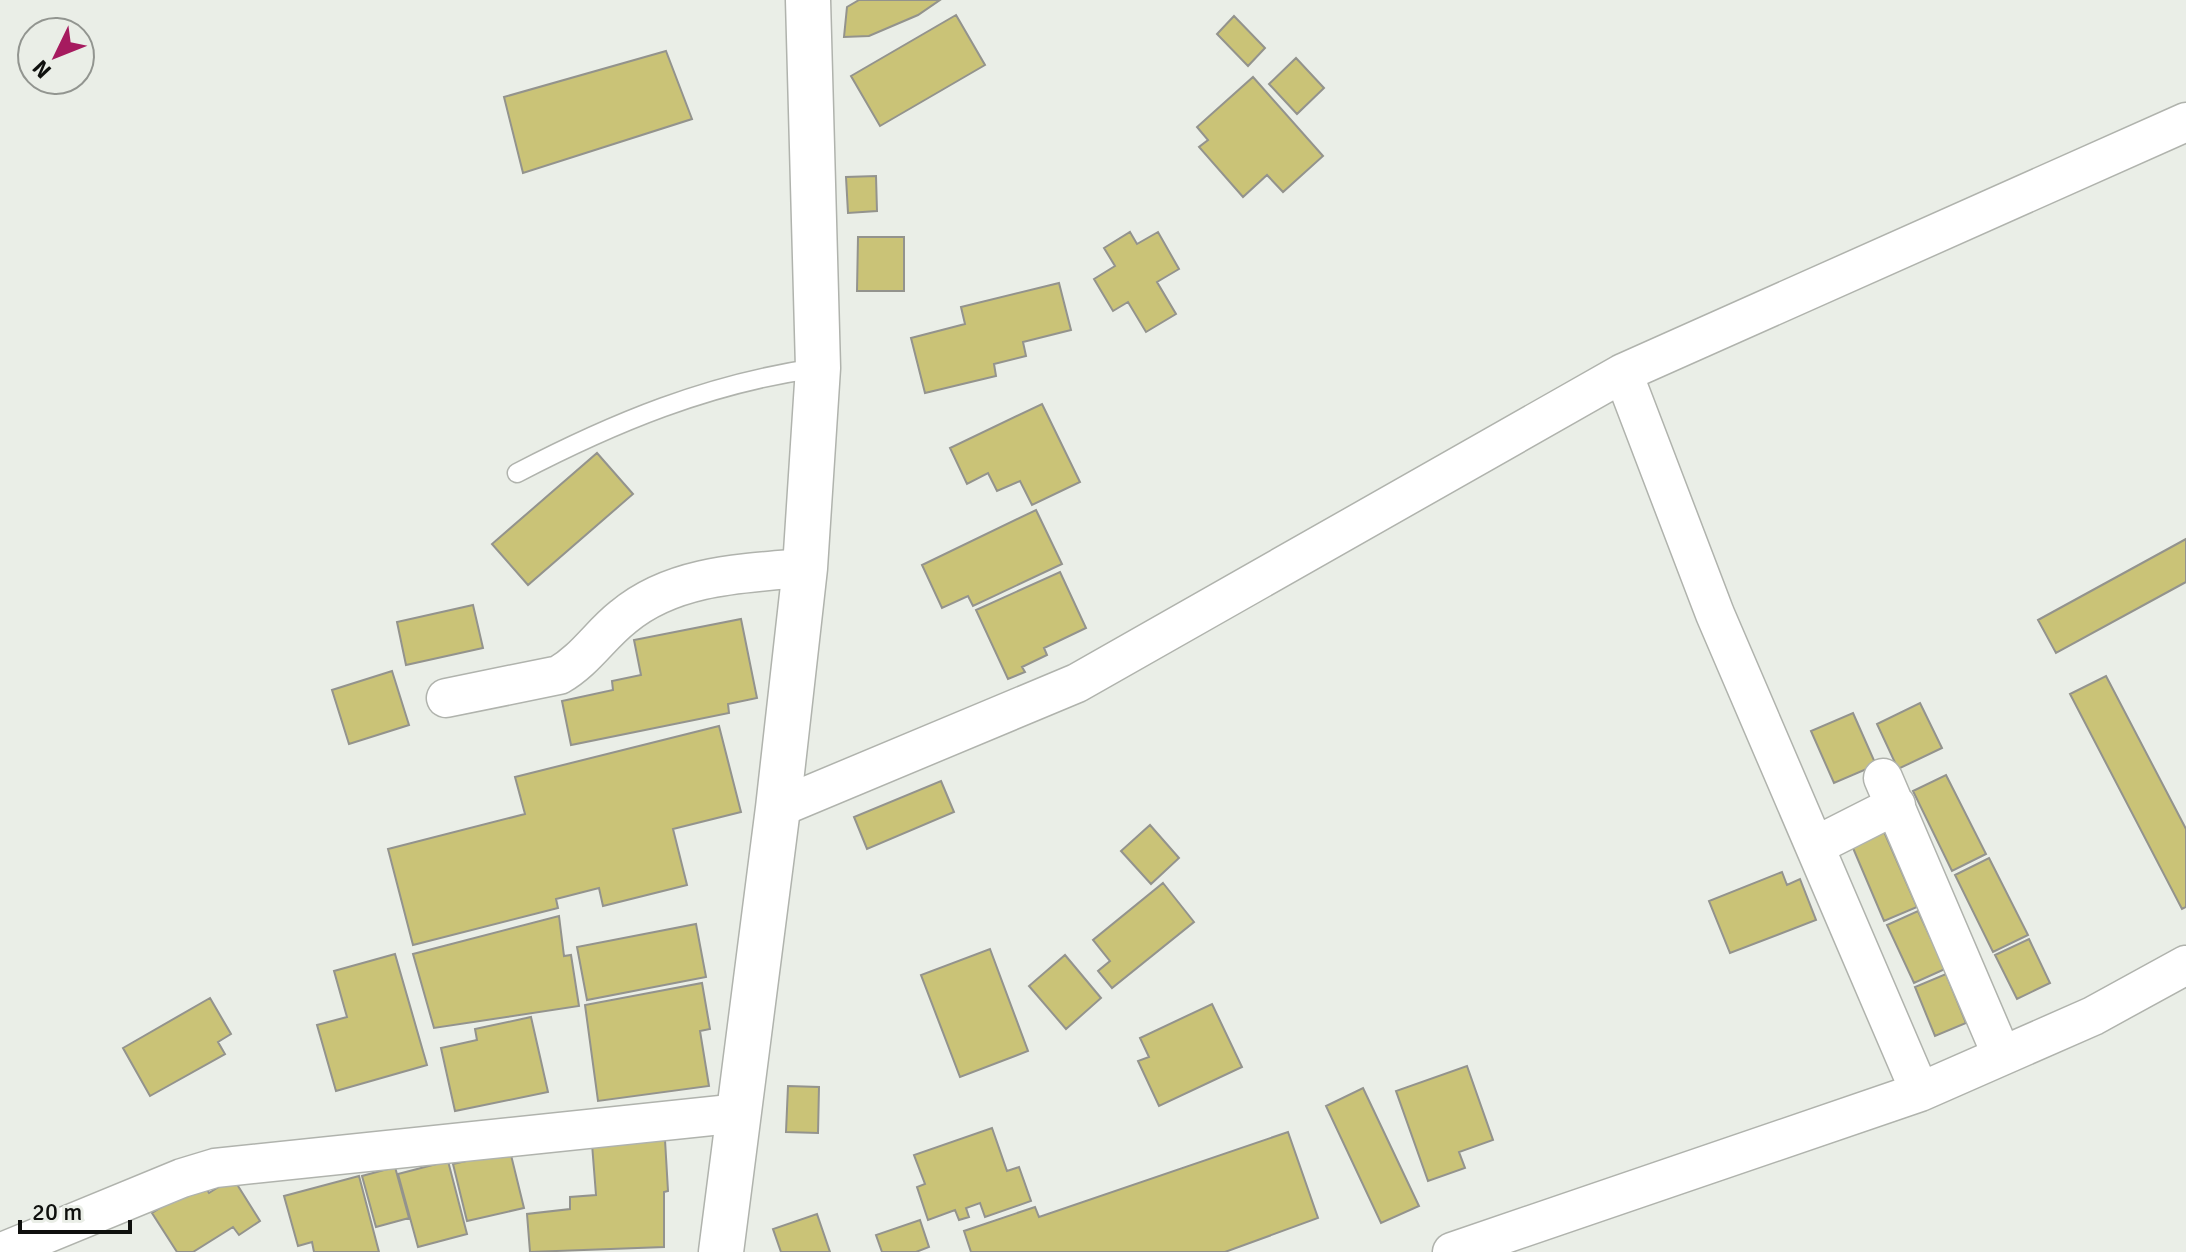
<svg xmlns="http://www.w3.org/2000/svg" width="2186" height="1252" font-family="Signika,sans-serif">
  <rect width="100%" height="100%" fill="#eaeee7"/>
  <path fill="#cac377" stroke="#93938d" stroke-width="2" d="M859,0H940L918,15L869,36L844,37L847,7Z
    M956,15L985,65L880,126L851,76Z
    M1234,16L1265,48L1248,66L1217,34Z
    M666,51L692,119L523,173L504,97Z
    M1296,58L1324,88L1297,114L1269,84Z
    M1253,77L1323,156L1283,192L1267,175L1243,197L1199,147L1208,140L1197,127Z
    M876,176L877,211L848,213L846,177Z
    M1130,232L1137,244L1158,232L1179,269L1157,282L1176,314L1146,332L1128,302L1113,311L1094,279L1115,266L1104,248Z
    M858,237H904V291H857Z
    M1059,283L1071,330L1023,342L1026,356L994,364L996,376L925,393L911,338L965,324L961,307Z
    M1042,404L1080,482L1032,505L1020,481L997,491L988,473L967,484L950,448Z
    M597,453L633,494L528,585L492,544Z
    M1036,510L1062,564L973,606L968,596L942,608L922,565Z
    M2186,539V582L2056,653L2038,620Z
    M1060,572L1086,628L1044,648L1047,655L1022,667L1025,672L1008,679L976,610Z
    M473,605L483,648L406,665L397,622Z
    M741,619L757,698L728,704L729,713L571,745L562,701L613,690L612,681L641,675L634,640Z
    M392,671L409,725L349,744L332,690Z
    M2106,676L2186,829V907L2182,909L2070,694Z
    M1920,703L1942,748L1898,769L1877,724Z
    M1853,713L1876,765L1834,783L1811,731Z
    M719,726L741,812L673,829L687,885L603,906L599,888L556,899L558,908L413,945L388,849L525,814L515,777Z
    M1946,775L1986,854L1952,871L1913,791Z
    M941,781L954,812L867,849L854,817Z
    M1150,825L1179,858L1151,884L1121,851Z
    M1882,827L1917,907L1884,921L1850,841Z
    M1989,858L2028,935L1993,952L1955,875Z
    M1782,872L1787,885L1800,879L1816,920L1730,953L1709,901Z
    M1163,883L1194,922L1112,988L1098,971L1110,961L1093,940Z
    M1918,911L1945,969L1914,983L1887,925Z
    M559,916L564,956L571,955L579,1006L434,1028L413,954Z
    M696,924L706,977L587,1000L577,947Z
    M2029,939L2050,983L2017,999L1995,955Z
    M990,949L1028,1051L960,1077L921,975Z
    M395,954L427,1065L336,1091L317,1025L347,1017L334,971Z
    M1065,955L1101,998L1066,1029L1029,986Z
    M1946,974L1966,1023L1935,1036L1915,987Z
    M702,983L710,1029L700,1031L709,1086L598,1101L585,1005Z
    M210,998L231,1034L218,1042L225,1054L150,1096L123,1048Z
    M1212,1004L1242,1067L1159,1106L1138,1061L1149,1057L1140,1038Z
    M531,1017L548,1092L455,1111L441,1048L477,1040L475,1029Z
    M1467,1066L1493,1140L1459,1152L1465,1168L1428,1181L1396,1091Z
    M788,1086L819,1087L818,1133L786,1132Z
    M1363,1088L1419,1206L1381,1223L1326,1106Z
    M992,1128L1007,1171L1019,1167L1031,1201L985,1217L980,1203L966,1208L969,1217L959,1220L955,1210L928,1220L917,1187L925,1184L914,1155Z
    M1288,1132L1318,1218L1225,1252H971L964,1231L1035,1207L1039,1217Z
    M665,1140L668,1191L664,1192V1247L530,1252L527,1214L570,1209V1197L596,1195L592,1144Z
    M510,1151L524,1208L467,1221L453,1164Z
    M448,1161L467,1234L418,1247L398,1174Z
    M395,1167L409,1218L376,1227L362,1176Z
    M359,1176L379,1252H314L312,1242L298,1246L284,1196Z
    M233,1178L260,1221L239,1235L233,1227L193,1252H177L152,1213L202,1182L209,1193Z
    M817,1214L830,1252H781L773,1229Z
    M920,1220L929,1247L916,1252H882L876,1235Z"/>
  <g fill="none" stroke-linecap="round" stroke-linejoin="round">
    <g stroke="#b0b3ad" stroke-width="21">
      <path id="service" d="M517,473C613,423 709,383 818,368"/>
    </g>
    <g stroke="#b0b3ad" stroke-width="41">
      <path id="minor" d="M1623,373L1715,614L1920,1092
        M446,698L559,675C585,660 600,635 623,617C673,575 743,573 805,568
        M1883,778L2002,1056
        M778,808L1077,683L1623,373L2186,122
        M1815,846L1896,805
        M2,1252L182,1178L215,1168L740,1113
        M1452,1252L1920,1092L2093,1016L2186,965"/>
    </g>
    <g stroke="#b0b3ad" stroke-width="47">
      <path id="tertiary" d="M721,1252L778,808L805,568L818,368L808,0"/>
    </g>
    <use href="#service" stroke="#fff" stroke-width="18"/>
    <use href="#minor" stroke="#fff" stroke-width="38"/>
    <use href="#tertiary" stroke="#fff" stroke-width="44"/>
  </g>
  <g transform="translate(56 56) rotate(227)"><circle r="38" fill="#eaeee7" stroke="#929590" stroke-width="2"/>
  <path d="M0-6L14 30L0 20L-14 30Z" fill="#a61b5f"/>
  <text y="-12" font-size="22" font-weight="bold" text-anchor="middle" fill="#0f100e">N</text>
  </g>
  <path d="M20 1220v12h110v-12" fill="none" stroke="#0f100e" stroke-width="4"/>
  <text x="32" y="1220" font-size="24" fill="#0f100e" stroke="#eaeee7" stroke-width="6" paint-order="stroke">20 m</text>
</svg>
